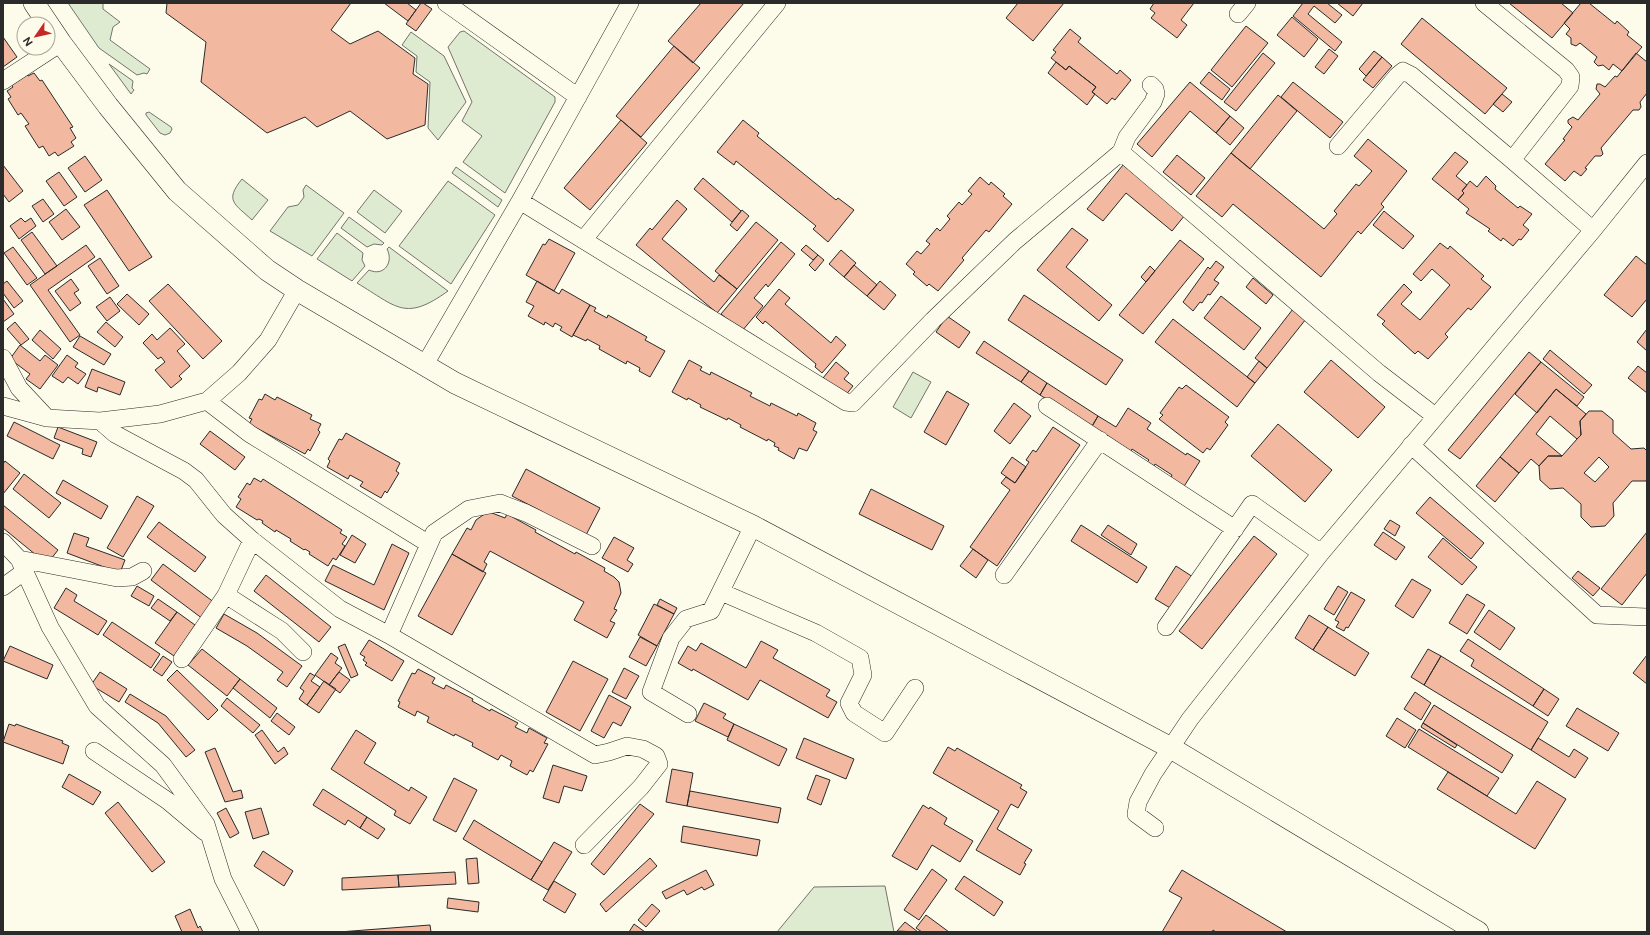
<svg xmlns="http://www.w3.org/2000/svg" width="1650" height="935" font-family="'DM Sans',sans-serif">
  <rect width="100%" height="100%" fill="#fdfbea"/>
  <path fill="#deebd1" stroke="#74746e" d="M68,3H103V9L120,22L113,27L110,40L150,69L147,74L144,73L137,75L99,48Z
    M464,31L555,97V102L505,193L463,162L482,136L462,121L472,102L448,47L460,32Z
    M411,32L444,56L466,102L438,140L428,128L430,82L416,72L417,56L402,45Z
    M109,64L133,81L132,88L134,90L131,94Z
    M149,112L171,127L172,129L170,133L165,135L160,133L146,115V113Z
    M456,167L502,200L498,207L452,173Z
    M242,179L268,200L252,220C235,204 224,201 242,179Z
    M448,181L495,215L451,284L399,246Z
    M306,185L344,213L312,256L270,231L288,207L298,205L304,197L303,190Z
    M374,190L402,211L385,233L357,212Z
    M349,217L384,243L382,245L374,244L367,247L341,228Z
    M337,233L363,253L362,260L365,266L352,281L317,259Z
    M389,247L448,291C405,322 397,307 357,283L369,270C384,277 394,262 387,249Z
    M913,372L931,382L911,418L893,407Z
    M885,886L894,932H777L814,887Z"/>
  <path fill="#f2b8a0" stroke="#2b2b2b" fill-rule="evenodd" d="M167,3H351L331,30L350,44L378,31L415,58L413,74L428,84L425,125L387,139L350,111L317,127L305,117L267,133L201,82L206,42L166,13Z
    M384,3H407L416,10L408,21Z
    M421,3H423L432,9L416,31L406,24Z
    M701,3H744L693,63L668,41Z
    M1018,3H1064L1033,41L1006,18Z
    M1154,3H1194L1181,20L1187,25L1177,38L1151,18L1155,13L1150,9Z
    M1303,3H1327L1342,15L1335,23L1314,6L1308,14L1342,42L1335,51L1293,16Z
    M1337,3H1363L1353,16Z
    M1509,3H1561L1573,13L1552,38Z
    M1581,3H1589L1615,24L1617,21L1629,32L1627,35L1642,47L1622,71L1613,64L1609,70L1603,65L1598,66L1594,62L1597,57L1580,43L1576,46L1571,44V38L1566,34L1570,29L1564,23Z
    M1292,17L1318,39L1304,57L1277,35Z
    M1422,18L1507,88L1485,114L1401,44Z
    M1246,26L1268,43L1232,87L1211,70Z
    M1070,29L1081,38L1078,42L1117,74L1120,70L1131,80L1115,100L1112,98L1107,104L1092,92L1096,87L1069,66L1066,70L1051,58L1056,52L1053,50Z
    M3,37L17,57L3,67Z
    M674,46L700,68L641,137L616,116Z
    M1329,49L1338,56L1324,74L1315,67Z
    M1374,51L1382,57L1366,76L1359,69Z
    M1263,53L1275,63L1236,111L1224,102Z
    M1636,53L1647,62V93L1640,102L1641,107L1639,110H1633L1601,148L1603,154L1601,156H1595L1585,168L1587,169L1581,176L1574,171L1565,181L1545,164L1565,140L1563,139L1572,127L1568,123V120L1573,117L1578,120L1600,94L1596,89L1597,84H1600L1605,87L1615,76L1617,77Z
    M1382,57L1392,66L1373,88L1363,80Z
    M1056,62L1066,70L1069,66L1096,87L1092,92L1095,94L1087,105L1048,73Z
    M1209,72L1230,89L1222,100L1200,83Z
    M26,73L28,76L34,73L40,81L42,80L73,127L70,128L76,138L71,142L74,146L58,156L55,152L49,156L43,146L39,148L25,126L29,124L21,113L18,115L8,99L11,97L7,91L13,87L10,83Z
    M1190,82L1230,116L1216,133L1190,111L1152,157L1137,144Z
    M1293,82L1343,122L1330,138L1281,97Z
    M1502,94L1512,102L1503,112L1493,104Z
    M1278,95L1297,111L1250,169L1231,153Z
    M1230,116L1244,128L1230,145L1216,133Z
    M621,120L647,143L590,210L564,188Z
    M743,120L759,133L757,136L836,200L838,198L854,210L828,242L813,229L816,226L736,161L734,165L717,152Z
    M1368,139L1407,171L1381,204L1384,207L1361,234L1358,231L1321,277L1233,204L1222,217L1196,196L1231,153L1324,229L1337,214L1334,211L1356,184L1359,186L1372,171L1354,156Z
    M1455,152L1468,162L1456,176L1467,185L1462,191L1464,193L1458,200L1432,179Z
    M1177,155L1205,178L1191,195L1163,172Z
    M85,156L102,180L85,192L68,168Z
    M3,165L23,191L9,202L3,194Z
    M1123,165L1185,215L1172,231L1126,193L1103,221L1087,209Z
    M59,172L77,197L64,206L46,181Z
    M1486,176L1496,186L1495,189L1518,208L1520,206L1532,214L1523,225L1529,230L1521,240L1519,239L1513,246L1503,238L1501,241L1488,231L1490,229L1466,213L1469,209L1458,200L1464,193L1462,191L1470,181L1477,187Z
    M980,177L989,185L991,182L1005,194L1003,196L1012,204L989,232L986,230L962,258L964,260L938,291L929,284L927,286L913,274L915,272L906,264L917,251L921,254L930,244L926,241L937,228L940,231L950,219L947,216L959,202L962,205L972,194L968,191Z
    M703,178L741,211L732,222L694,189Z
    M107,190L152,257L129,271L84,205Z
    M43,199L54,214L43,222L32,206Z
    M677,200L687,209L662,239L714,282L719,275L737,289L717,313L636,245L650,228L652,230Z
    M66,209L80,227L62,240L49,222Z
    M742,210L749,216L737,231L730,225Z
    M1384,211L1414,236L1403,249L1373,225Z
    M21,218L25,222L31,218L36,226L19,239L10,226Z
    M756,222L778,240L737,289L715,271Z
    M1072,228L1088,240L1066,267L1112,305L1099,321L1037,270Z
    M32,232L57,266L45,274L21,240Z
    M549,239L575,253L554,291L526,275L543,244L545,245Z
    M1180,240L1204,259L1143,334L1119,315Z
    M781,242L795,254L768,287L766,284L754,298L763,306L742,331L721,314Z
    M1440,243L1448,249L1450,246L1484,276L1481,279L1491,287L1471,310L1468,308L1445,334L1448,337L1428,359L1418,351L1415,354L1382,324L1385,321L1377,315L1404,284L1412,292L1401,304L1420,320L1450,285L1432,269L1421,281L1413,274Z
    M86,245L95,257L48,290L80,335L70,342L30,285Z
    M806,245L818,255L813,260L801,250Z
    M13,247L37,278L27,285L4,253Z
    M841,250L856,263L844,277L829,264Z
    M818,255L824,260L815,271L809,265Z
    M1636,256L1647,265V299L1632,317L1604,295Z
    M100,258L119,286L107,294L88,266Z
    M1216,261L1224,267L1214,280L1219,283L1210,295L1208,294L1202,303L1200,302L1193,311L1183,302L1208,267L1210,269Z
    M854,265L877,285L867,296L844,277Z
    M1150,266L1155,271L1146,282L1141,277Z
    M1253,278L1273,295L1266,304L1246,287Z
    M71,279L79,290L74,293L81,303L70,311L55,291Z
    M7,281L23,301L14,308L3,293V284Z
    M537,281L559,294L562,289L590,305L572,337L560,330L562,327L555,323L553,327L545,322L544,325L528,316L534,306L526,302Z
    M880,281L896,295L884,310L867,296Z
    M168,284L222,341L203,359L149,301Z
    M779,289L790,298L785,304L831,343L836,336L846,345L822,373L815,367L816,364L765,321L763,324L756,317Z
    M127,294L149,314L139,325L117,304Z
    M1024,295L1123,360L1106,385L1008,320Z
    M1221,296L1261,328L1244,350L1204,318Z
    M110,297L120,311L107,321L96,307Z
    M3,299L14,314L3,322Z
    M590,305L596,308L594,311L607,318L608,315L647,337L645,340L665,351L650,377L639,371L640,368L627,361L626,364L599,349L600,346L587,339L586,341L573,335Z
    M1293,309L1306,319L1267,368L1255,358Z
    M947,316L970,332L959,348L936,332Z
    M1173,319L1255,383L1237,407L1155,342Z
    M15,322L29,339L21,345L7,329Z
    M106,322L123,337L115,347L97,332Z
    M170,328L185,344L177,351L190,366L179,376L182,379L171,388L155,370L165,362L161,357L158,359L143,343L152,334L157,340Z
    M1647,329V351L1637,342Z
    M40,330L61,349L53,359L32,340Z
    M80,336L111,354L104,365L73,347Z
    M984,341L1029,371L1021,382L976,353Z
    M20,345L40,361L45,355L58,365L40,389L26,379L30,374L10,359Z
    M1550,350L1592,385L1584,394L1543,359Z
    M1529,352L1541,362L1460,459L1448,450Z
    M67,355L78,363L75,367L86,374L78,384L68,377L63,383L52,376Z
    M689,360L702,367L700,370L710,375L711,372L752,393L750,396L770,406L771,403L797,416L798,413L816,423L813,430L817,432L807,451L799,448L794,459L778,450L779,448L774,446L775,443L768,439L767,441L740,427L741,425L728,418L727,420L700,407L701,405L688,398L687,400L672,392Z
    M1331,360L1385,407L1358,438L1304,392Z
    M1259,361L1267,368L1255,383L1247,377Z
    M836,362L849,373L844,379L853,386L845,396L823,378Z
    M1541,362L1584,397L1577,406L1556,389L1537,413L1515,394Z
    M1638,366L1647,373V393L1628,378Z
    M92,369L125,382L120,395L98,387L97,392L85,387Z
    M1029,371L1047,383L1040,395L1021,382Z
    M1047,383L1098,416L1091,428L1040,395Z
    M1186,385L1229,417L1225,422L1228,425L1210,450L1207,448L1203,453L1159,419L1163,415L1160,413L1179,387L1182,389Z
    M1556,389L1586,414L1580,421L1581,435L1577,439L1550,416L1536,434L1562,456H1548L1539,466L1531,459L1519,473L1500,457Z
    M947,391L969,404L946,445L924,432Z
    M265,394L275,400L277,397L312,415L310,419L321,424L318,430L320,432L310,451L308,449L305,454L249,424L252,419L249,418L259,399L262,400Z
    M1014,403L1031,416L1010,444L994,431Z
    M1128,408L1151,423L1147,429L1186,455L1187,453L1200,461L1183,488L1170,479L1172,475L1155,464L1154,466L1147,462L1149,460L1132,449L1130,453L1091,428L1098,416L1116,427Z
    M1589,411H1602L1613,420V433L1631,449L1644,448L1647,451V479L1646,481H1632L1613,503L1614,516L1605,526L1591,527L1581,517V504L1563,488L1550,489L1540,480L1539,466L1548,456H1562L1577,439L1581,435L1580,421ZM1599,457L1609,467L1595,482L1584,473Z
    M14,422L60,445L53,459L7,436Z
    M1278,424L1332,470L1305,502L1251,456Z
    M58,427L97,442L91,457L82,454L83,449L54,438Z
    M1053,427L1080,445L997,566L970,547L1010,490L1001,483L1006,477L1015,483L1029,462L1026,460L1033,450L1036,452Z
    M210,431L245,457L235,470L200,444Z
    M346,433L400,463L396,471L399,473L387,493L385,491L381,498L360,486L363,482L350,475L348,479L327,467L330,461L328,459L339,439L342,440Z
    M1012,457L1026,467L1015,483L1001,473Z
    M1500,457L1519,473L1495,502L1476,486Z
    M5,461L20,473L3,494V464Z
    M526,469L600,508L586,535L541,515L543,512L512,496Z
    M24,474L61,503L49,518L13,489Z
    M254,478L261,482L263,479L342,530L340,533L347,537L342,544L345,546L336,560L333,558L328,566L309,554L310,552L305,549L304,550L290,541L291,539L276,530L275,532L262,523L263,521L259,519L257,520L236,507L241,499L238,497L247,483L250,485Z
    M63,480L108,506L101,519L56,493Z
    M871,489L944,526L932,550L859,514Z
    M137,496L154,506L123,557L107,548Z
    M1430,497L1484,543L1471,559L1416,513Z
    M3,505L58,550L47,564L3,528Z
    M486,513H492L505,518L507,514L536,530L535,532L575,554L576,552L605,568L604,571L614,577L619,582L621,593L614,609L617,610L610,621L615,623L607,638L574,620L584,602L490,551L484,562L487,564L483,572L452,554L467,528L471,530L476,520Z
    M1390,520L1400,526L1395,536L1384,529Z
    M159,522L206,557L195,572L147,537Z
    M1081,525L1147,567L1137,583L1071,541Z
    M1108,525L1137,544L1131,555L1101,535Z
    M1383,532L1405,547L1396,560L1374,545Z
    M1647,532V573L1622,605L1601,589Z
    M74,533L89,538L86,546L125,560L120,573L67,553Z
    M352,535L366,544L355,563L340,555Z
    M1254,536L1277,554L1202,649L1179,631Z
    M614,537L634,548L627,560L633,564L628,572L602,558Z
    M1443,538L1477,567L1462,585L1428,557Z
    M392,544L409,553L384,610L325,581L333,565L374,585Z
    M973,549L988,560L976,578L960,566Z
    M452,554L486,573L452,635L418,616Z
    M163,564L215,603L203,619L151,580Z
    M1176,566L1193,577L1172,609L1155,599Z
    M1578,571L1600,588L1593,596L1572,578Z
    M266,575L331,627L319,642L254,591Z
    M1412,579L1431,590L1413,618L1395,606Z
    M137,586L154,596L149,606L131,596Z
    M1338,586L1348,592L1334,615L1324,609Z
    M66,588L77,595L74,601L107,621L98,635L54,608Z
    M1351,592L1365,600L1348,628L1346,627L1344,631L1336,627L1339,622L1335,620Z
    M1467,594L1485,605L1467,634L1449,623Z
    M158,599L177,612L170,621L151,608Z
    M660,599L677,608L674,614L657,605Z
    M654,604L674,614L657,646L638,635Z
    M1489,610L1515,628L1500,650L1474,632Z
    M177,612L195,625L174,656L155,643Z
    M224,614L257,633L302,666L287,687L277,680L283,672L247,646L216,628Z
    M1309,615L1328,627L1313,650L1295,638Z
    M112,622L160,654L151,668L103,635Z
    M1328,627L1369,653L1355,676L1313,650Z
    M640,637L657,646L646,666L629,657Z
    M1468,639L1544,689L1533,706L1471,666L1474,660L1460,651Z
    M369,640L404,661L392,681L365,665L367,663L363,660L365,657L360,654Z
    M761,641L778,650L773,658L830,690L826,696L837,702L828,718L760,680L748,700L693,669L692,671L678,663L688,646L696,651L701,643L746,668Z
    M345,644L358,675L351,678L338,647Z
    M10,646L53,665L47,679L3,661Z
    M202,649L240,679L227,696L188,665Z
    M1428,649L1441,656L1424,685L1411,677Z
    M331,653L338,658L335,663L342,668L329,685L315,675Z
    M1647,655V684L1633,673Z
    M163,656L172,662L162,676L153,670Z
    M1441,656L1548,722L1531,750L1424,685Z
    M573,661L608,679L580,731L546,712Z
    M624,668L639,676L626,699L612,692Z
    M418,669L435,678L432,683L444,689L446,685L473,699L472,701L490,711L491,709L518,723L515,727L527,733L529,728L547,738L544,743L548,744L533,772L530,770L527,775L510,766L512,761L501,755L498,760L472,746L473,743L455,734L454,736L427,722L429,717L417,711L415,716L398,707L400,702L398,701L412,673L415,674Z
    M177,670L218,710L208,720L167,680Z
    M100,672L127,689L119,702L91,685Z
    M339,672L350,680L340,693L329,685Z
    M310,673L315,676L311,681L320,687L307,705L299,699L304,691L300,688Z
    M240,679L277,708L270,718L233,688Z
    M324,681L336,689L319,713L307,705Z
    M1544,689L1559,699L1548,716L1533,706Z
    M1415,692L1431,703L1421,720L1404,709Z
    M130,694L166,716L195,750L186,757L158,723L125,702Z
    M609,695L631,707L621,726L613,722L604,738L591,731Z
    M227,698L260,725L253,733L221,706Z
    M704,703L726,714L723,718L734,724L728,737L695,721Z
    M1434,705L1513,755L1502,773L1423,723Z
    M1577,708L1619,733L1608,751L1566,726Z
    M277,713L295,727L289,735L271,721Z
    M1397,718L1416,730L1405,748L1386,736Z
    M1423,723L1457,745L1455,748L1421,727Z
    M9,724L15,726L16,724L63,741L62,743L69,746L63,764L3,742Z
    M734,724L787,749L779,766L727,740Z
    M1419,729L1499,778L1487,796L1408,747Z
    M262,730L278,752L284,747L288,754L275,764L255,735Z
    M356,730L376,743L364,763L409,791L411,787L427,797L410,824L394,815L396,811L331,769Z
    M804,738L854,759L846,779L796,758Z
    M1538,738L1569,757L1574,749L1588,758L1575,778L1531,750Z
    M948,747L955,751L957,748L1022,785L1020,788L1027,792L1018,808L1011,804L997,829L1032,850L1024,863L1026,864L1020,875L976,850L999,811L933,773Z
    M215,748L233,792L241,790L243,798L225,802L205,752Z
    M553,765L587,776L582,791L564,786L559,803L543,798Z
    M672,769L693,773L687,806L666,802Z
    M1448,772L1516,814L1537,781L1566,799L1535,849L1437,789Z
    M69,774L101,792L93,805L62,787Z
    M816,775L830,780L821,805L807,799Z
    M454,778L477,790L456,832L433,820Z
    M323,789L367,817L360,828L348,820L345,825L313,805Z
    M690,791L781,808L778,823L687,806Z
    M118,802L165,862L152,872L105,813Z
    M640,804L654,814L604,875L591,864Z
    M923,805L929,809L930,807L947,818L944,824L973,841L960,862L932,845L917,870L892,856Z
    M226,808L239,833L230,838L217,813Z
    M261,808L269,834L253,839L245,812Z
    M367,817L385,829L378,839L360,828Z
    M474,820L542,862L531,880L463,839Z
    M683,826L760,840L757,856L681,842Z
    M554,842L572,852L548,890L531,880Z
    M263,851L293,871L284,886L254,866Z
    M477,858L479,883L468,884L466,859Z
    M650,858L657,866L606,912L600,904Z
    M932,869L947,880L919,920L904,910Z
    M706,870L714,885L704,890L702,887L687,895L684,890L666,899L662,892Z
    M1182,870L1287,932H1216L1213,930L1212,932H1162L1182,898L1169,891Z
    M455,872L456,884L399,887L398,875Z
    M398,875L399,887L342,890V878Z
    M964,876L1003,902L994,916L955,889Z
    M554,881L576,894L565,913L543,900Z
    M448,898L479,902L478,912L447,908Z
    M652,904L660,911L646,927L638,920Z
    M190,909L198,928L200,926L203,932H182L175,916Z
    M926,915L949,932H922L916,928Z
    M905,922L918,932L897,931Z
    M634,924L645,932H629Z
    M430,925L431,932H339Z"/>
  <g fill="none" stroke-linecap="round" stroke-linejoin="round">
    <g stroke="#2b2b2b" stroke-width="18">
      <path id="minor" d="M446,3L578,97
        M1484,3L1566,70L1571,77L1570,86L1512,160
        M1238,14L1247,3
        M3,81L61,43
        M1338,146L1397,76L1403,71L1411,75L1512,160L1593,230
        M1121,152L1127,137L1153,102L1156,94L1155,89L1151,85
        M520,201L846,402L853,403L933,320L1015,241L1121,152L1379,373L1435,416
        M584,239L777,3
        M3,358L19,388L47,418
        M424,366L520,201L630,3
        M207,401L250,434L429,544
        M3,406L47,418L100,421L160,414L207,401L239,373L268,340L297,290
        M1047,406L1235,529
        M100,421L115,434L184,471L196,480L224,515L252,540L340,609L389,635L595,755L609,752L627,746L643,749L656,756L659,764L641,787L584,845
        M1411,445L1597,615L1647,617
        M3,542L19,559L50,627L97,706L163,765L206,824L223,879L250,932
        M19,559L117,578L132,577L143,571
        M1004,575L1100,440
        M3,587L25,571
        M721,592L816,633L860,658L863,675L849,703L854,713L885,733L915,688
        M226,595L282,631L303,652
        M1166,627L1252,504L1321,553
        M389,635L434,533L469,509L500,503L526,513L592,546
        M182,659L226,595L252,540
        M688,714L651,692L671,638L686,619L711,611L753,526
        M94,751L168,801L205,832
        M1155,828L1136,814L1138,802L1153,774L1190,719L1321,553L1593,230L1647,163"/>
    </g>
    <g stroke="#2b2b2b" stroke-width="22">
      <path id="major" d="M34,3L61,43L108,106L177,191L267,270L297,290L455,383L753,526L1171,748L1478,932"/>
    </g>
    <use href="#minor" stroke="#fdfbea" stroke-width="17"/>
    <use href="#major" stroke="#fdfbea" stroke-width="21"/>
  </g>
  <rect width="1650" height="935" fill="none" stroke="#2b2b2b" stroke-width="8"/>
  <g transform="translate(36 36) rotate(236)"><circle r="19" fill="#fdfbea" stroke="#a9a89e"/>
  <path d="M0-3L7 15L0 10L-7 15Z" fill="#c62828"/>
  <text y="-6" font-size="11" font-weight="bold" text-anchor="middle" fill="#2b2b2b">N</text>
  </g>
</svg>
